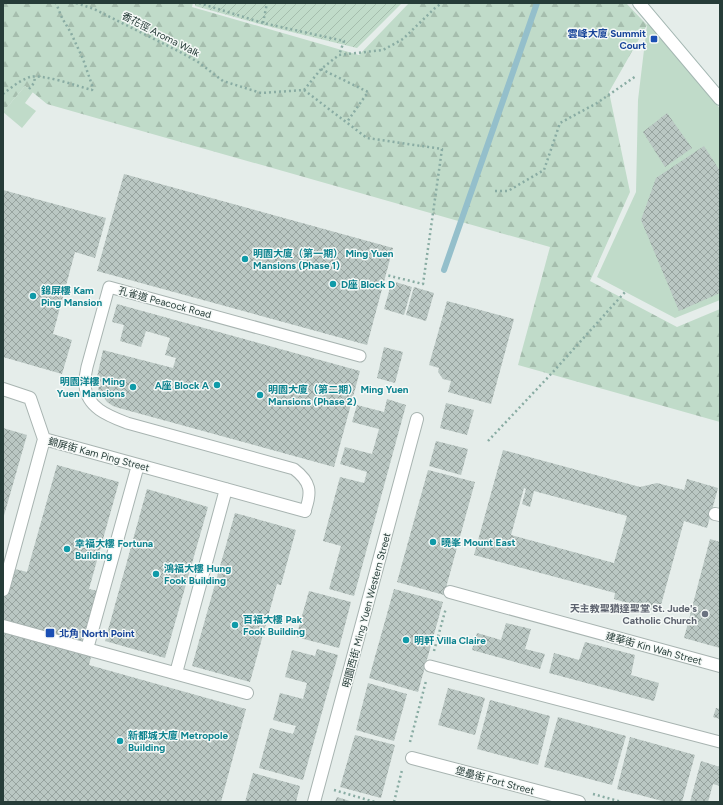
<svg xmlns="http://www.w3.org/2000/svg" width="723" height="805" font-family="Figtree,'Noto Sans TC',sans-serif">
  <defs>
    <pattern id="forest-firs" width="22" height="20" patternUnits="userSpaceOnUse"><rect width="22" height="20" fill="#c0dbc9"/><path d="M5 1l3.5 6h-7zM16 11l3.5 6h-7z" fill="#a5bdad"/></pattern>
    <pattern id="garden-furrows" width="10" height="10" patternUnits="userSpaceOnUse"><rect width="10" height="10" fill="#c0dbc9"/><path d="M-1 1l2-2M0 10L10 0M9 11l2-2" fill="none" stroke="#a5bdad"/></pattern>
    <pattern id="building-cross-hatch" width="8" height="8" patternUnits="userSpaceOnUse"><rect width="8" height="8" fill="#bac7c3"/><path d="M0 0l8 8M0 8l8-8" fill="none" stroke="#97a39f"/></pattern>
  </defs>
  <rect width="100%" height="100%" fill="#e5edea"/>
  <path fill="url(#forest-firs)" d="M3,3H193L192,7L359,55L409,3H626L647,25L609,92L630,192L590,281L677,327L720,309V422L518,365L550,247L47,104L25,86L3,112Z"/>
  <path fill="#c0dbc9" d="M653,13L720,109V300L675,318L597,277L636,192L638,100L647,25Z
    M25,86L33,92L25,103L36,111L22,128L3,112Z"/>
  <path fill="url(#garden-furrows)" d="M195,3H402L357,48L263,25L195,6Z"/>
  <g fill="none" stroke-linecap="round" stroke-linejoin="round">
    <path stroke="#94bfcb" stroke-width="6" d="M444,270L537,3"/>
  </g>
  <path fill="url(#building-cross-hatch)" fill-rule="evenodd" d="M667,113L692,148L665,167L643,132Z
    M704,146L720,171V293L679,311L641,220L656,178Z
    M124,174L393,248L367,345L97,271Z
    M3,190L106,218L95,258L75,252L53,334L72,340L62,374L3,357Z
    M392,281L412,287L404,315L384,309Z
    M414,287L434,293L426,321L406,315Z
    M447,301L514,319L491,404L448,392L451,381L443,379L438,372L439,368L429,365Z
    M117,304L360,371L334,467L119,408L113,406L107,402L99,391L97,384V377L103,350L173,368L176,358L165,355L170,338L146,331L141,347L120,341L124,325L112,322Z
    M384,347L403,352L395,383L377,378Z
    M387,399L406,405L354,596L329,589L341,546L323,541L340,477L364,483L367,472L340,464L345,447L372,454L379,429L352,422L357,405L384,412Z
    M446,403L474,410L467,435L440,428Z
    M3,428L27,435L3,519Z
    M436,441L468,449L461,475L429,466Z
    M503,450L640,487L657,483L684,490L687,479L718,488L707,528L684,521L661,605L653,603L652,610L614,599L615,593L474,555ZM524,488L526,489L522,504L530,507L534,491L627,516L614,563L511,535Z
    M57,465L119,482L89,589L107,593L89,665L246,709L221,802H3V566L27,572Z
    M428,470L475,482L444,595L397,582Z
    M147,489L208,507L165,658L105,641Z
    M235,513L296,530L281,585L277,584L250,682L192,666Z
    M710,539L720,542V648L684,638Z
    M394,589L443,602L418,692L369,678Z
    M309,591L351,602L339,648L296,637Z
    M506,623L531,629L525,649L545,654L540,669L472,650L477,633L501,640Z
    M585,642L635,655L631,675L659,683L654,701L549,673L554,653L579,660Z
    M317,649L338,655L303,780L259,768L270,728L293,734L296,726L273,720L280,693L303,699L307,683L285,677L292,650L315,656Z
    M368,683L407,694L394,741L356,730Z
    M448,688L485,698L475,735L438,725Z
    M490,700L550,716L538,765L477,749Z
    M716,708L720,709V719L713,717Z
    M558,717L626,736L612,785L544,767Z
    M355,735L395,745L381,798L340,787Z
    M630,737L695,755L682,802H666L617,789Z
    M701,761L720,767V786L713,784L708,802H690Z
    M253,773L300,786L296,802H245Z
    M337,797L353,802H335Z"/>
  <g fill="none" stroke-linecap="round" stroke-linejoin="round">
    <g stroke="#a8b4b1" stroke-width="13">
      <path id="lane" d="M305,511C312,492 311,482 294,469L127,423C109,416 87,408 85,386C84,380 86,373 87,367L109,287L360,356
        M430,666L720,742"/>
    </g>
    <g stroke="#a8b4b1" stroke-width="14">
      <path id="street" d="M3,389L30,398L44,439
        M44,439L305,511
        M715,514L720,515
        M3,590L44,439
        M450,592L720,666
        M3,626L247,693
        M87,649L138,465
        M176,673L226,489
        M412,758L579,802
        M314,802L417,419"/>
    </g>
    <g stroke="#a4b7b2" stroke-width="14">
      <path id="secondary" d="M639,3L720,99"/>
    </g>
    <path stroke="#89aca3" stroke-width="2.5" stroke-dasharray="2 3" stroke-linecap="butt" d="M76,3L94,9L180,52L198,62L223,81L261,93L304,90L321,69L339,55L383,50L403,39L435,8L442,3
      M199,3L263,23L344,41L339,55
      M263,23L267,3
      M321,69L368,92L347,122
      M29,89L34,83L35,77
      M304,90L367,138L442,149L423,284L386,275
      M3,94C11,88 20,80 30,77C44,74 77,86 92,90L93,88L83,59L71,33L62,18L56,3
      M495,191H508L544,170L560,123L597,103L636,76
      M488,441L552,373L625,292
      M434,651L446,608
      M410,742L426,681
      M334,790L375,802
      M593,794L622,802
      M394,802L402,770"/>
    <use href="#lane" stroke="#fff" stroke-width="11"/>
    <use href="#street" stroke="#fff" stroke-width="12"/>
    <use href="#secondary" stroke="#fff" stroke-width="12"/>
  </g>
  <g fill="#1a4fb4" stroke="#f5f9f7" stroke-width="1.5">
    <rect x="650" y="35" width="8" height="8" rx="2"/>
    <rect x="45" y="628" width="10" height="10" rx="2"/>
  </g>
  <g fill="#0f9aa8" stroke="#f5f9f7" stroke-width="1.5">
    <circle cx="245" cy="259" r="4"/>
    <circle cx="333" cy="284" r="4"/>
    <circle cx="33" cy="296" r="4"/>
    <circle cx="217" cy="385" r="4"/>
    <circle cx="133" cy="387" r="4"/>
    <circle cx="260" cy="395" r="4"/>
    <circle cx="433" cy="542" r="4"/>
    <circle cx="67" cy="549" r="4"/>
    <circle cx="156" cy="574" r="4"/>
    <circle cx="235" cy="625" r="4"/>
    <circle cx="406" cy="640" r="4"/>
    <circle cx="120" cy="741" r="4"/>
  </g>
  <circle fill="#6b7280" stroke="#f5f9f7" stroke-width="1.5" cx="705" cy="614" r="4"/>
  <g text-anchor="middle" stroke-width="3" stroke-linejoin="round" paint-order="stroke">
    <g font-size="10" font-weight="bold" fill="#164399" stroke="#f5f9f7" text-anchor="end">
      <text x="646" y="37">雲峰大廈 Summit<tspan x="646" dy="12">Court</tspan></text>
      <text x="59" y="637" text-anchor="start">北角 North Point</text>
    </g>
    <g font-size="10" fill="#263c38" stroke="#f5f9f7">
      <text transform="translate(161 34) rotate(27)" y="4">香花徑 Aroma Walk</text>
      <text transform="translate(165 302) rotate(15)" y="4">孔雀道 Peacock Road</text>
      <text transform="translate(99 454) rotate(15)" y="4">錦屏街 Kam Ping Street</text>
      <text transform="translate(366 610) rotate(-75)" y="4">明園西街 Ming Yuen Western Street</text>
      <text transform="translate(654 648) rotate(15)" y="4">建華街 Kin Wah Street</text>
      <text transform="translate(495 780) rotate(15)" y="4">堡壘街 Fort Street</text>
    </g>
    <g font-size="10" font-weight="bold" fill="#0d838f" stroke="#f5f9f7" text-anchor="start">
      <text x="253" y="257">明園大廈（第一期） Ming Yuen<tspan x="253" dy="12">Mansions (Phase 1)</tspan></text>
      <text x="341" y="288">D座 Block D</text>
      <text x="41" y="294">錦屏樓 Kam<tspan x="41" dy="12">Ping Mansion</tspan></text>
      <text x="125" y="385" text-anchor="end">明園洋樓 Ming<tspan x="125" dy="12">Yuen Mansions</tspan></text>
      <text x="209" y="389" text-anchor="end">A座 Block A</text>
      <text x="268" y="393">明園大廈（第二期） Ming Yuen<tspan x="268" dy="12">Mansions (Phase 2)</tspan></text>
      <text x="441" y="546">曉峯 Mount East</text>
      <text x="75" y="547">幸福大樓 Fortuna<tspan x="75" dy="12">Building</tspan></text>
      <text x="164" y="572">鴻福大樓 Hung<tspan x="164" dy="12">Fook Building</tspan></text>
      <text x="243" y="623">百福大樓 Pak<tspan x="243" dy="12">Fook Building</tspan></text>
      <text x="414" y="644">明軒 Villa Claire</text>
      <text x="128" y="739">新都城大廈 Metropole<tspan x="128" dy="12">Building</tspan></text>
    </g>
    <g font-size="10" font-weight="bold" fill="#5b616d" stroke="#f5f9f7" text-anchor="end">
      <text x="697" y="612">天主教聖猶達聖堂 St. Jude's<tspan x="697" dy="12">Catholic Church</tspan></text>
    </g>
  </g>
  <rect width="723" height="805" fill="none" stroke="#263c38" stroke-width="8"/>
</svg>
